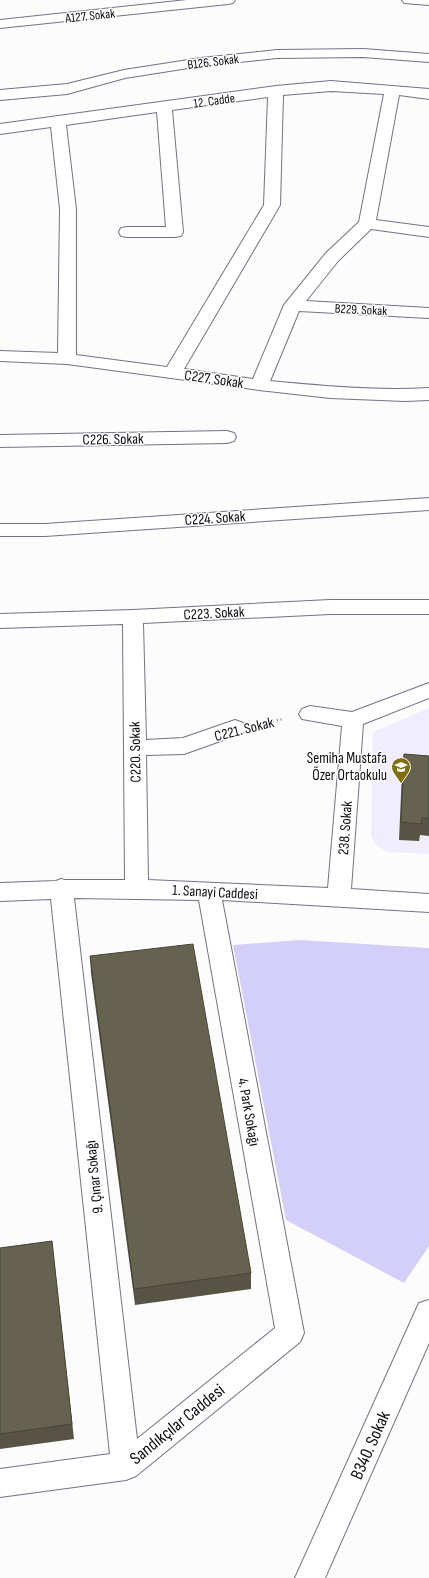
<svg xmlns="http://www.w3.org/2000/svg" width="429" height="1578" font-family="'Sofia Sans Condensed',sans-serif">
  <rect width="100%" height="100%" fill="#fcfcfc"/>
  <path fill="#efedfe" d="M429,708V854L387,852L377,846L371,836L373,732Z"/>
  <path fill="#d4cff8" d="M300,940L429,948V1246L404,1283L286,1220L233,945Z"/>
  <g fill="none" stroke-linecap="round" stroke-linejoin="round">
    <g stroke="#747284" stroke-width="2">
      <path id="minor" d="M187,0H235L233,3L228,4L0,28V20Z
        M402,0H429V5L404,3Z
        M363,49L429,54V62L363,57L277,58L201,66L125,78L67,94L0,100V90L67,84L124,70L201,58L277,50Z
        M331,81L429,89V99L399,95L376,220L429,227V237L371,229L338,261L306,301L429,308V318L299,311L270,381C323,386 376,391 429,388V400L405,401L330,398L259,390L67,364L0,361V351L58,353L60,209L51,127L0,134V124L276,86ZM331,91L384,94L359,222L326,253L284,305L253,379L184,369L280,205L283,95ZM268,97L264,205L167,367L76,355V209L66,125L157,112L166,227H127L121,228L119,232L121,236L127,237H175L181,236L183,232L172,110Z
        M227,431L234,433L236,437L234,441L227,443L0,447V435Z
        M429,498V510L45,536H0V524H45Z
        M330,600H429V614H330L143,623L146,740L183,738L235,720L243,723L246,728L243,733L184,754L146,755L148,880L328,888L342,726L302,719L299,714L302,709L310,706L352,712L429,683V698L363,724L351,889L429,894V912L222,900L304,1333L300,1342L136,1476L126,1480L0,1497V1469L110,1454L51,899L0,901V883L56,881L61,879L65,880H125L123,624L0,628V614L133,610ZM74,898L199,900L275,1328L137,1439Z
        M429,1300V1343L325,1578H295L419,1303Z"/>
    </g>
    <path stroke="#7d7c7f" stroke-width="2.5" stroke-dasharray="1 3" stroke-linecap="butt" d="M261,723L284,719"/>
    <use href="#minor" fill="#fff" fill-rule="evenodd"/>
  </g>
  <path fill="#575445" d="M404,754L429,756V836L420,835L419,841L399,840L402,772Z
    M90,956L251,1273V1289L135,1305L91,973Z
    M52,1241L74,1439L0,1449V1248Z"/>
  <path fill="#656250" stroke="#474538" d="M404,754L429,756V818H422L421,824L401,822Z
    M193,944L251,1273L134,1289L90,956Z
    M52,1241L72,1424L0,1434V1248Z"/>
  <defs>
    <g id="school-pin" transform="scale(1)"><path d="M0 17L-7.5 6A9.5 9.5 0 1 1 7.5 6Z" fill="#7f6e0c" stroke="#fff"/><path d="M0-5L7-2L0 1L-7-2ZM-4 1L0 2.5L4 1V4Q0 6-4 4Z" fill="#fff"/></g>
  </defs>
  <g fill-rule="evenodd">
    <use href="#school-pin" x="401" y="767"/>
  </g>
  <g text-anchor="middle" stroke-width="3" stroke-linejoin="round" paint-order="stroke">
    <g font-size="13" fill="#0c0b11" stroke="#fff">
      <text transform="translate(90 15) rotate(-6)" y="5">A127. Sokak</text>
      <text transform="translate(213 61) rotate(-7)" y="5">B126. Sokak</text>
      <text transform="translate(214 100) rotate(-8)" y="5">12. Cadde</text>
      <text transform="translate(361 309) rotate(3)" y="5">B229. Sokak</text>
    </g>
    <g font-size="15" fill="#0c0b11" stroke="#fff">
      <text transform="translate(214 379) rotate(8)" y="5">C227. Sokak</text>
      <text transform="translate(113 439) rotate(-1)" y="5">C226. Sokak</text>
      <text transform="translate(215 518) rotate(-4)" y="5">C224. Sokak</text>
      <text transform="translate(214 613) rotate(-3)" y="5">C223. Sokak</text>
      <text transform="translate(244 729) rotate(-14)" y="5">C221. Sokak</text>
      <text transform="translate(135 752) rotate(-91)" y="5">C220. Sokak</text>
      <text transform="translate(345 828) rotate(-86)" y="5">238. Sokak</text>
      <text transform="translate(215 892) rotate(3)" y="5">1. Sanayi Caddesi</text>
      <text transform="translate(249 1112) rotate(80)" y="5">4. Park Sokağı</text>
      <text transform="translate(94 1177) rotate(-96)" y="5">9. Çınar Sokağı</text>
    </g>
    <g font-size="15" fill="#0c0b11" stroke="#fff" text-anchor="end">
      <text x="387" y="763">Semiha Mustafa<tspan x="387" dy="17">Özer Ortaokulu</tspan></text>
    </g>
    <g font-size="18" fill="#0c0b11" stroke="#fff">
      <text transform="translate(177 1424) rotate(-39)" y="6">Sandıkçılar Caddesi</text>
      <text transform="translate(370 1445) rotate(-66)" y="6">B340. Sokak</text>
    </g>
  </g>
</svg>
